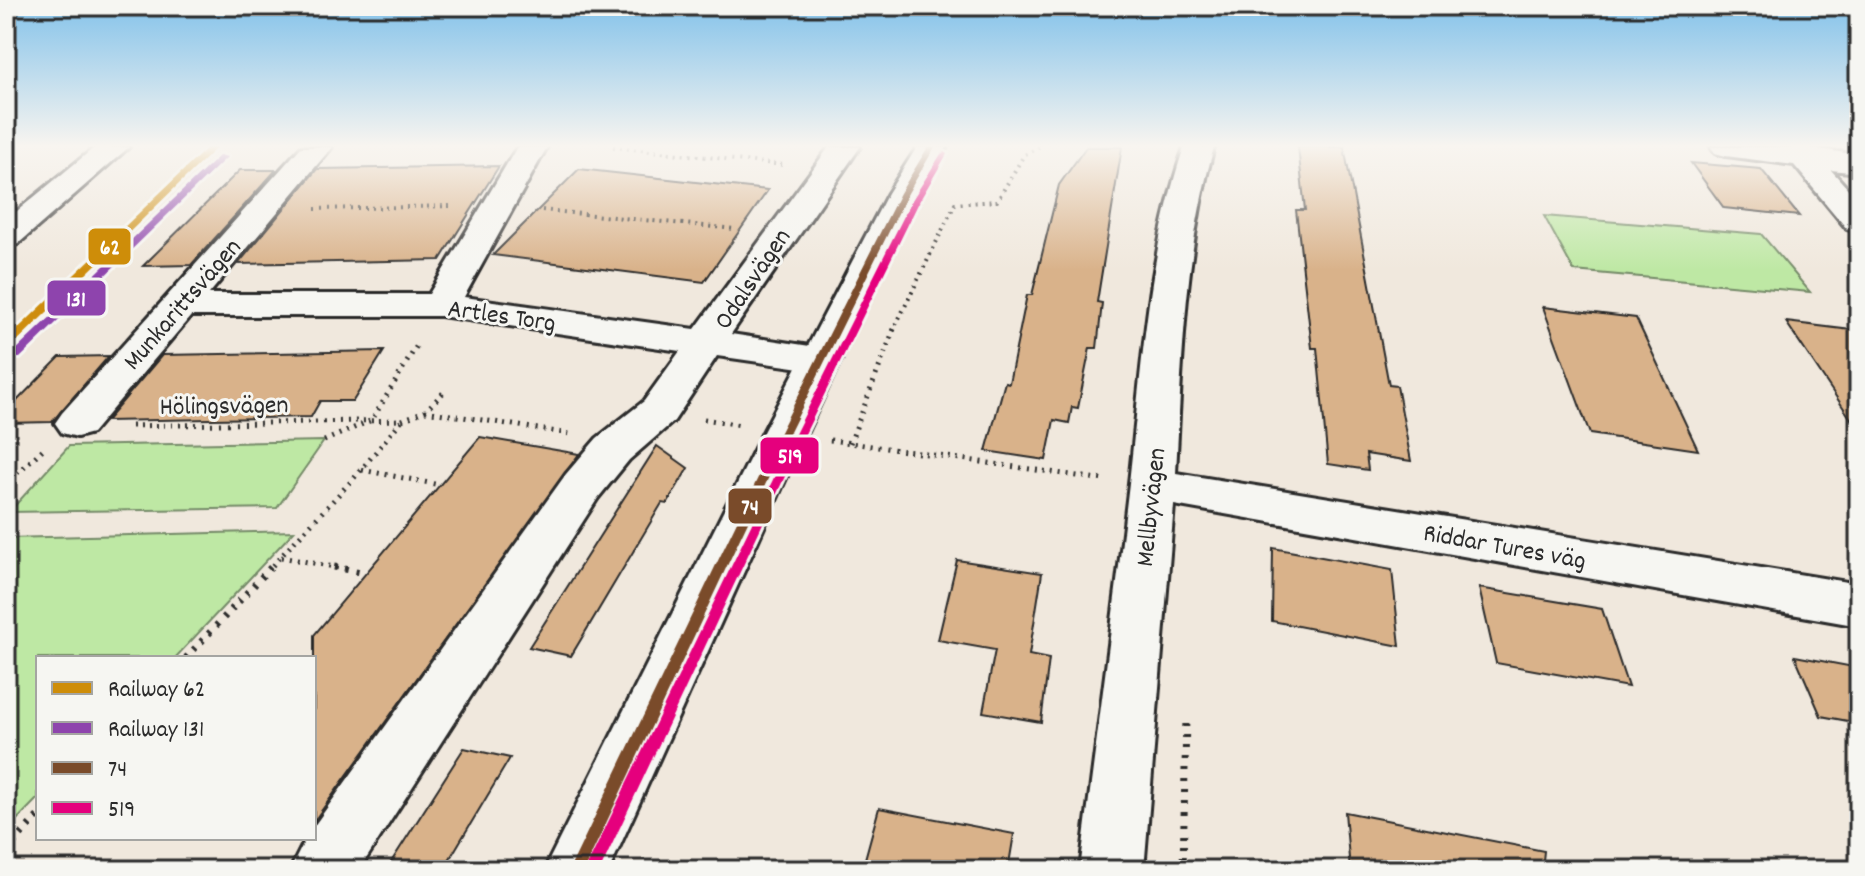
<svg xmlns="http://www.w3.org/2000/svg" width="1865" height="876" font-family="Dekko,sans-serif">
  <rect width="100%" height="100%" fill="#f0e8dd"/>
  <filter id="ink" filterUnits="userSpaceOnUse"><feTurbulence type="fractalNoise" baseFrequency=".0125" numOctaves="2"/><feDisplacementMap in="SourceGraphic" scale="16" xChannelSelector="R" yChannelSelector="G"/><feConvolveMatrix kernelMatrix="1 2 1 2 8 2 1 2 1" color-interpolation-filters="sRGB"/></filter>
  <g filter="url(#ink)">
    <path fill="#bee8a4" stroke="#748a68" stroke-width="2" d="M1544,216L1761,234L1810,292L1574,271Z
      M324,441L277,508L9,512L69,446Z
      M294,531L175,658H38V798L6,831V538Z"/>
    <path fill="#d9b28a" stroke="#2b2b2b" stroke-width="2" d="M1086,147H1122L1097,302L1102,303L1097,348H1090L1078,408L1072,407L1069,423L1054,420L1046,460L986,451L1005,382L1009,383L1027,295H1032L1059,185Z
      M1298,147H1344L1389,385L1397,386L1411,461L1366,454L1368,470L1328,464L1317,348H1312L1296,210H1305Z
      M1691,163L1761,169L1799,216L1724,208Z
      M499,166L440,260L238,264L317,169Z
      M579,169L768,190L704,282L493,255Z
      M240,170H276L191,265L143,266Z
      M1543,307L1636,318L1698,450L1590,434Z
      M1786,322L1859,331V431Z
      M384,351L353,401H320L311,417L106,421L162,355Z
      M109,356L52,422L6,423V412L60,357Z
      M480,437L579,454L314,821V635Z
      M657,446L688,468L667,504L662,503L571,656L529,647Z
      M1273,548L1392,570L1400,646L1272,621Z
      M957,560L1042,573L1029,655L1049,659L1041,722L983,712L995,650L938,640Z
      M1479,588L1602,609L1628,687L1496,663Z
      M1795,656L1859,668V723L1821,716Z
      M464,748L510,758L443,870H386Z
      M879,808L1014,834L1008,870H862Z
      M1345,812L1544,851L1542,870H1350Z"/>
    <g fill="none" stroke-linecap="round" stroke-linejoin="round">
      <g stroke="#2b2b2b" stroke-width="6">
        <path id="minor" d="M95,147H129L18,244L6,247V220Z
          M301,147H332L209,294H429L517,147H547L464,297L695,329L829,147H860L731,334L836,350L842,359L836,368L822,371L717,356L674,421L629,460L598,498L359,870H290L306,838H314V826L566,474L597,438L644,401L680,351L441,316H191L92,433L77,437L62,433L55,423L62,413Z
          M1184,147H1214C1184,254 1182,362 1176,473L1859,584V626L1174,505L1144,870H1080C1096,741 1114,612 1129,483C1142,369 1147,257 1184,147Z
          M1711,147H1807L1859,155V173L1831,170L1859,201V232L1847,229L1794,165L1726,156L1715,153Z"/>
      </g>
      <g stroke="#2b2b2b" stroke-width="6">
        <path id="major" d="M917,147H947L920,193L807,432L609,870H544L763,432L888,193Z"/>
      </g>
      <path stroke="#2b2b2b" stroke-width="4" stroke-dasharray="2 5" stroke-linecap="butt" d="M613,147L784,165
        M315,209L453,206
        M542,210L735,229
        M893,331L955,204L997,201L1024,155L1039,147"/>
      <path stroke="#2b2b2b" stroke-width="5" stroke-dasharray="2 6" stroke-linecap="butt" d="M425,411L570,434
        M704,419L741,425
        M402,420L425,411L443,393
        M131,426L402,420L355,477L269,569
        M830,440L1105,480
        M324,441L372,420L419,342
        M850,443L894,329
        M362,470L440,485
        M6,484L43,449
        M281,557L345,569"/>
      <path stroke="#2b2b2b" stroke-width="7" stroke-dasharray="3 8" stroke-linecap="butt" d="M334,567L366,573
        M186,658L271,567
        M6,851L38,816
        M1183,870L1186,717"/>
      <use href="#minor" fill="#f6f6f2" fill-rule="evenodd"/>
      <use href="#major" fill="#f6f6f2" fill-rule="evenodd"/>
      <g stroke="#f6f6f2" stroke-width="6">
        <path id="bus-1" d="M928,147H935L908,193L790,432L584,870H569L780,432L900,193Z"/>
      </g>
      <g stroke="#f6f6f2" stroke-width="6">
        <path id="bus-2" d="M944,152L947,154L920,200L803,438L600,870H585L793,438L912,200L941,154Z"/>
      </g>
      <use href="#bus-1" fill="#7a4b2a" fill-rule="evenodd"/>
      <use href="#bus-2" fill="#e5007d" fill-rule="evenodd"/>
      <g stroke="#f6f6f2" stroke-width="6">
        <path id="rail-1" d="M208,147H217L10,348L6,349V340Z"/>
      </g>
      <g stroke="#f6f6f2" stroke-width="6">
        <path id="rail-2" d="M220,155L227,157L20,358H12L11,356L12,354Z"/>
      </g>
      <use href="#rail-1" fill="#ce8d09" fill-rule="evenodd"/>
      <use href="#rail-2" fill="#8e44ad" fill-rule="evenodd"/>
    </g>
  </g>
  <linearGradient id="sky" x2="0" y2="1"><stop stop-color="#83c2ea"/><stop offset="0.54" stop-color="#f8f5f0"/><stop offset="1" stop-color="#f8f5f0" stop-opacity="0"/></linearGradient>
  <rect width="1865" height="270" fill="url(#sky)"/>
  <g text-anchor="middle" stroke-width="6" stroke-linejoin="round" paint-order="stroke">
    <g font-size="26" fill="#2b2b2b" stroke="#f6f6f2">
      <text transform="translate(751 278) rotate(-56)" y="9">Odalsvägen</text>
      <text transform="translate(181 303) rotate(-49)" y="9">Munkarittsvägen</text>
      <text transform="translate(502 314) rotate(8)" y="9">Artles Torg</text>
      <text transform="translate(224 404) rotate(-1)" y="9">Hölingsvägen</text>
      <text transform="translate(1149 507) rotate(-84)" y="9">Mellbyvägen</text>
      <text transform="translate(1505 545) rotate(10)" y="9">Riddar Tures väg</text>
    </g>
  </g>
  <g stroke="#f6f6f2" stroke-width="3">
    <rect x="87" y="227" width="45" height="39" rx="8" fill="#ce8d09"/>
    <rect x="46" y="279" width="61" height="38" rx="8" fill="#8e44ad"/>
    <rect x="759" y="436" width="61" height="39" rx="8" fill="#e5007d"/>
    <rect x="727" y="487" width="46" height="38" rx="8" fill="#7a4b2a"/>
  </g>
  <g font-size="22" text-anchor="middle" font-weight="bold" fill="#fff">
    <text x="110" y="254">62</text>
    <text x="76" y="306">131</text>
    <text x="790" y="463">519</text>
    <text x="750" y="514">74</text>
  </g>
  <rect width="1865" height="876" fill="none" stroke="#f6f6f2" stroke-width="32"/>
  <rect x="16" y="16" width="1833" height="844" fill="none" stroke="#2b2b2b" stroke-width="3" filter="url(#ink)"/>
  <rect x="36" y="656" width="280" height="184" fill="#f6f6f2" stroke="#a5a5a2" stroke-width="2"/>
  <rect x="52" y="682" width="40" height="12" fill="#ce8d09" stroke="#a5a5a2" stroke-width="2"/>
  <text x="108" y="696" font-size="24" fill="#2b2b2b">Railway 62</text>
  <rect x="52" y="722" width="40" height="12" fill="#8e44ad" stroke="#a5a5a2" stroke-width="2"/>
  <text x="108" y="736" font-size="24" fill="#2b2b2b">Railway 131</text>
  <rect x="52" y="762" width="40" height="12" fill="#7a4b2a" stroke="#a5a5a2" stroke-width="2"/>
  <text x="108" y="776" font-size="24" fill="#2b2b2b">74</text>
  <rect x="52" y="802" width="40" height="12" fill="#e5007d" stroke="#a5a5a2" stroke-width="2"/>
  <text x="108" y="816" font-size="24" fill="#2b2b2b">519</text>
</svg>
